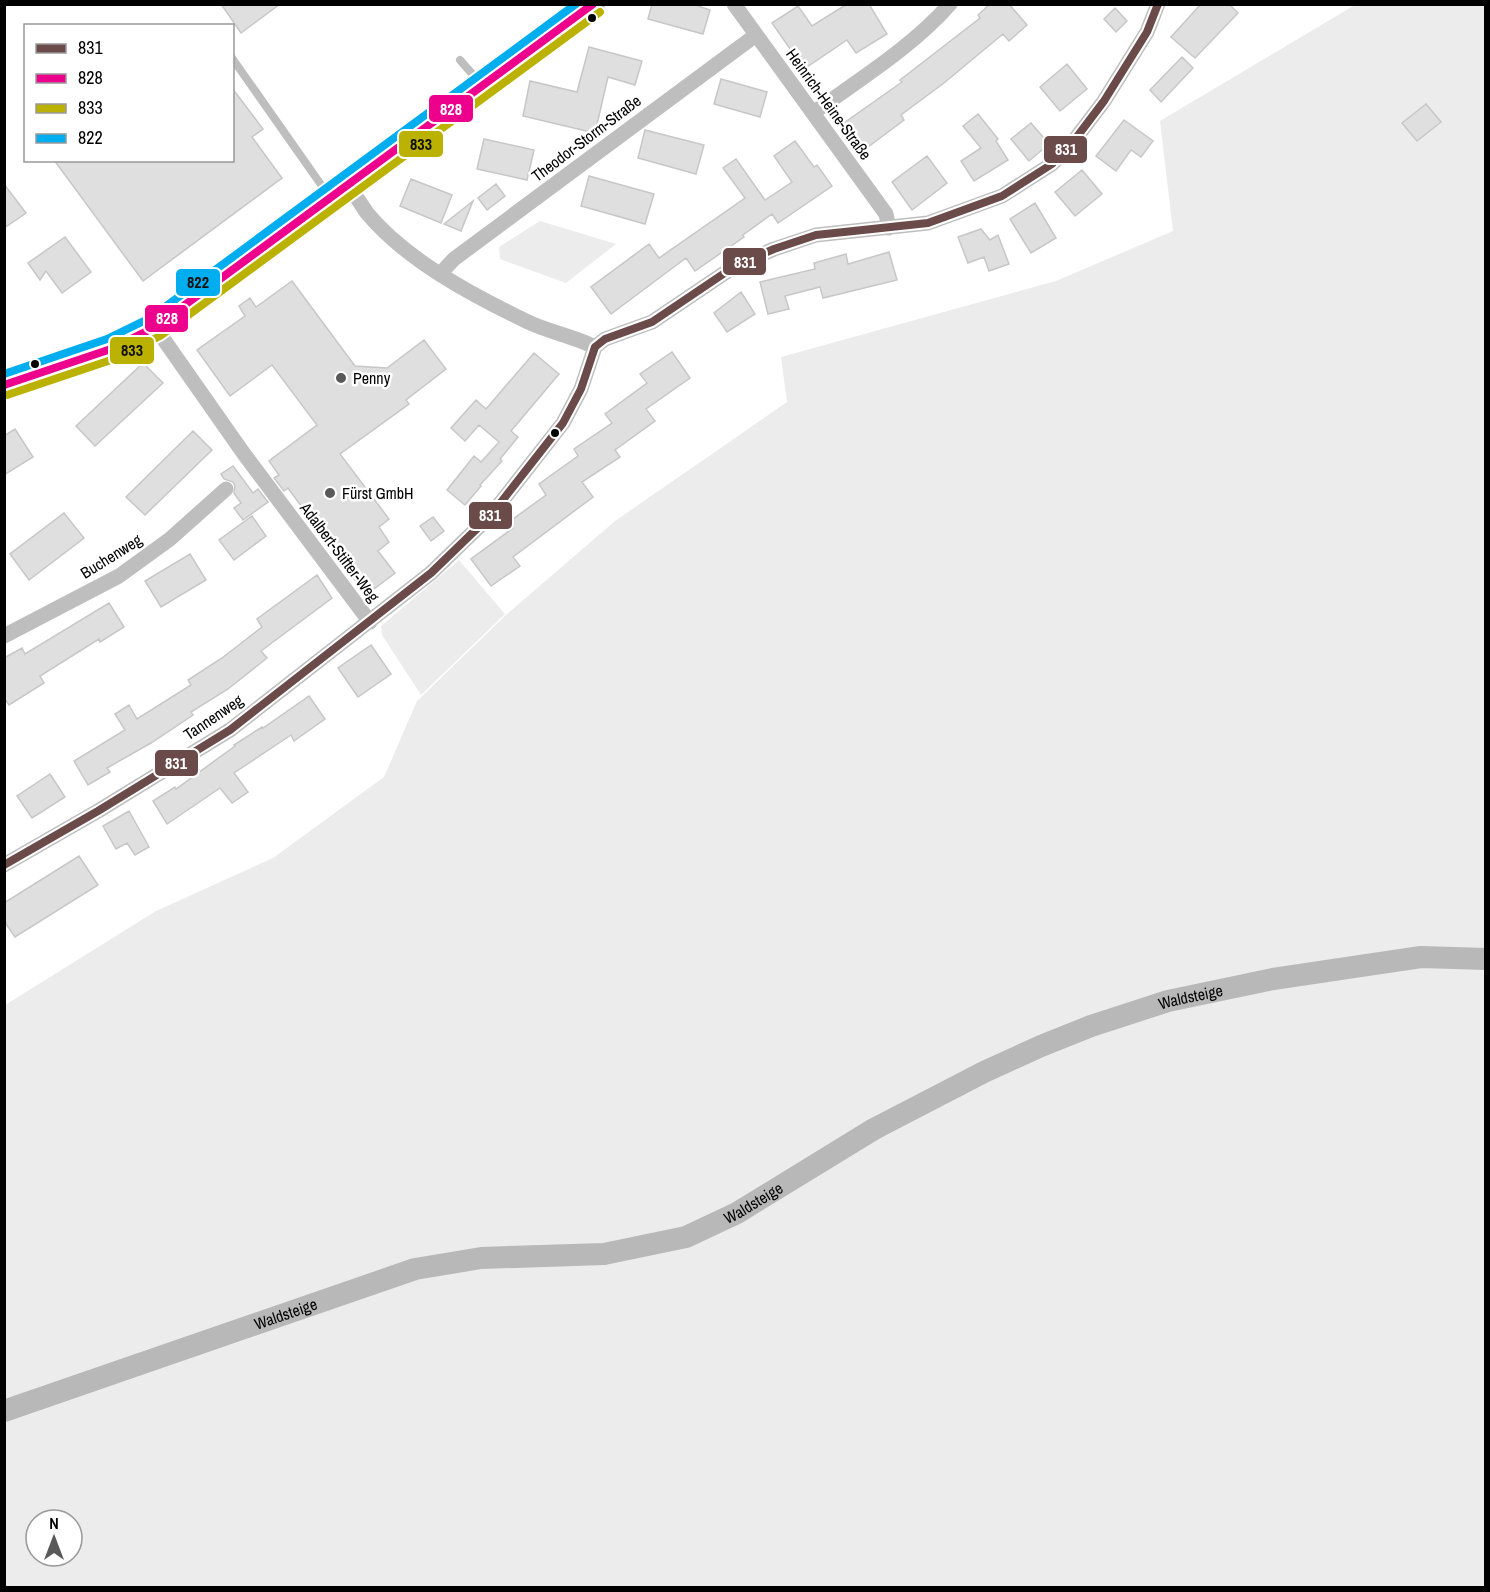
<svg xmlns="http://www.w3.org/2000/svg" width="1490" height="1592" font-family="'Archivo Narrow',sans-serif">
  <rect width="100%" height="100%" fill="#fff"/>
  <path fill="#ececec" fill-rule="evenodd" d="M1355,5H1485V1587L5,1588V1005L156,911L273,858L384,777L417,701L507,614L615,521L787,402L781,357L1056,281L1173,231L1160,121ZM36,1520H72V1556H36Z
    M540,221L616,244L566,283L500,259L499,247Z
    M459,560L505,614L421,695L382,635L381,626Z"/>
  <path fill="#dfdfdf" stroke="#c7c7c7" stroke-width="1.5" d="M221,4H280L241,33Z
    M652,4H692L710,10L703,34L648,19Z
    M847,4H869L887,34L856,53L847,40L804,69L772,23L798,6L812,26Z
    M990,4H1009L1027,25L1009,41L1003,34L944,83L901,115L904,120L864,150L844,123L902,82L900,80L980,18L978,15Z
    M1201,4H1229L1238,13L1195,58L1171,37Z
    M1115,8L1127,21L1116,32L1104,19Z
    M589,47L642,61L635,85L608,77L595,133L523,116L530,81L577,92Z
    M1182,57L1193,68L1161,102L1150,90Z
    M1067,64L1087,89L1060,111L1040,87Z
    M721,79L767,92L760,117L714,104Z
    M232,88L263,129L252,137L282,178L143,281L54,160H232Z
    M1426,104L1441,122L1417,141L1402,123Z
    M978,114L998,139L996,141L1008,160L974,181L961,161L981,148L963,126Z
    M1124,120L1153,141L1141,157L1131,150L1116,171L1096,156Z
    M1031,123L1049,144L1029,161L1011,139Z
    M645,130L704,145L696,174L638,158Z
    M484,139L534,150L527,180L477,169Z
    M795,141L814,167L817,165L832,186L778,223L772,214L743,235L744,237L695,271L686,258L611,314L591,287L649,244L659,258L745,198L723,168L736,159L765,200L792,182L774,156Z
    M927,156L947,183L912,210L892,182Z
    M1082,170L1102,194L1075,216L1055,192Z
    M589,176L654,194L645,224L581,206Z
    M411,179L452,195L441,223L400,206Z
    M4,184L26,213L4,228Z
    M496,184L505,196L487,210L478,198Z
    M473,201L461,231L444,224Z
    M1035,203L1056,238L1031,253L1010,219Z
    M981,229L990,240L998,235L1009,264L989,271L984,257L968,263L958,237Z
    M65,237L91,272L62,293L46,271L40,280L28,263Z
    M889,252L897,280L823,298L820,287L785,296L789,309L768,314L760,282L815,269L814,263L846,254L848,264Z
    M292,281L355,366L387,368L424,340L446,369L406,400L409,404L340,454L389,519L379,527L389,542L378,551L395,573L366,595L288,488L284,491L274,478L279,475L269,461L317,425L272,365L230,396L197,350L245,316L239,306L250,298L256,307Z
    M741,292L755,314L727,332L714,313Z
    M672,352L690,378L646,409L655,421L615,450L620,457L582,482L593,497L513,557L520,566L491,586L471,559L513,528L509,522L546,495L539,484L578,456L574,449L612,423L605,414L647,383L640,374Z
    M534,353L559,374L511,431L518,437L500,459L502,461L480,485L481,486L465,505L447,490L474,456L481,462L499,442L479,425L465,441L451,428L476,400L486,409Z
    M143,363L163,383L95,446L76,426Z
    M15,429L33,457L4,475V436Z
    M193,431L212,450L145,515L126,497Z
    M233,466L253,493L258,489L268,502L243,520L234,508L241,503L234,493L235,486L233,482L224,479L221,474Z
    M64,513L84,538L29,580L10,554Z
    M252,516L266,536L234,560L219,540Z
    M433,517L444,531L431,541L420,526Z
    M190,554L206,580L161,607L145,581Z
    M317,575L332,598L261,651L267,658L228,689L191,712L193,715L151,743L107,768L110,772L88,785L74,761L125,730L115,714L129,705L137,719L191,685L188,680L222,658L262,627L257,619Z
    M109,603L124,627L100,642L99,639L40,676L44,683L9,705L4,698V658L22,648L25,654Z
    M371,645L391,674L358,697L338,668Z
    M309,696L325,719L294,741L291,735L234,773L248,792L232,803L220,788L167,824L153,801L175,787L176,789L235,746L234,745L262,727L263,728Z
    M50,774L65,797L32,818L17,796Z
    M129,811L149,847L135,855L127,843L116,849L103,826Z
    M79,856L98,885L15,937L4,921V903Z"/>
  <g fill="none" stroke-linecap="round" stroke-linejoin="round">
    <path stroke="#bebebe" stroke-width="8" d="M232,58L329,196
      M460,60L481,84"/>
    <path stroke="#bebebe" stroke-width="15" d="M734,4L886,214L889,228
      M813,113C860,79 912,47 950,4
      M349,186C355,195 361,204 367,213C406,260 472,295 526,321C548,332 573,336 595,347
      M441,273L454,259L756,35
      M155,327L244,454L370,622
      M595,347L605,339L652,322L735,266L774,249L816,235L928,223L1002,196L1052,164L1073,142L1104,101L1147,32L1158,4
      M4,636L119,576L170,539L226,489
      M4,865L98,811L230,730L431,573L491,515L563,423L581,389L595,347"/>
    <g stroke="#b8b8b8" stroke-width="22">
      <path d="M4,385L111,349L155,327L594,4"/>
      <path id="s1" d="M4,1411L415,1269L481,1258L604,1254L686,1237L737,1213L874,1129L984,1072L1041,1046L1091,1026L1168,1001L1273,979L1421,957L1486,959"/>
    </g>
    <g stroke="#fff" stroke-width="12">
      <path id="bus-1" d="M595,347L605,339L652,322L735,266L774,249L816,235L928,223L1002,196L1052,164L1073,142L1104,101L1147,32L1158,4
        M4,865L98,811L230,730L431,573L491,515L563,423L581,389L595,347"/>
    </g>
    <g stroke="#fff" stroke-width="12">
      <path id="bus-2" d="M4,385L111,349L155,327L593,4"/>
    </g>
    <g stroke="#fff" stroke-width="12">
      <path id="bus-3" d="M7,395L114,359L160,336L600,12"/>
    </g>
    <g stroke="#fff" stroke-width="12">
      <path id="bus-4" d="M4,374L107,339L150,318L576,4"/>
    </g>
    <use href="#bus-1" stroke="#6a4b49" stroke-width="8"/>
    <use href="#bus-2" stroke="#ec008c" stroke-width="8"/>
    <use href="#bus-3" stroke="#bbb101" stroke-width="8"/>
    <use href="#bus-4" stroke="#00adef" stroke-width="8"/>
  </g>
  <g fill="#000" stroke="#fff" stroke-width="2">
    <circle cx="592" cy="18" r="5"/>
    <circle cx="35" cy="364" r="5"/>
    <circle cx="555" cy="433" r="5"/>
  </g>
  <g fill="#595959" stroke="#fff" stroke-width="2">
    <circle cx="341" cy="378" r="6"/>
    <circle cx="330" cy="493" r="6"/>
  </g>
  <g text-anchor="middle" stroke-width="5" stroke-linejoin="round" paint-order="stroke">
    <g font-size="16" fill="#000" stroke="#fff">
      <text transform="translate(829 104) rotate(54)" y="6">Heinrich-Heine-Straße</text>
      <text transform="translate(586 138) rotate(-37)" y="6">Theodor-Storm-Straße</text>
      <text transform="translate(340 552) rotate(53)" y="6">Adalbert-Stifter-Weg</text>
      <text transform="translate(111 556) rotate(-32)" y="6">Buchenweg</text>
      <text transform="translate(213 717) rotate(-34)" y="6">Tannenweg</text>
      <text dy="6" stroke="none"><textPath href="#s1" startOffset="1270">Waldsteige</textPath></text>
      <text dy="6" stroke="none"><textPath href="#s1" startOffset="784">Waldsteige</textPath></text>
      <text dy="6" stroke="none"><textPath href="#s1" startOffset="298">Waldsteige</textPath></text>
    </g>
    <g font-size="16" fill="#000" stroke="#fff" text-anchor="start">
      <text x="353" y="384">Penny</text>
      <text x="342" y="499">Fürst GmbH</text>
    </g>
  </g>
  <g stroke="#fff" stroke-width="2">
    <rect x="428" y="94" width="46" height="29" rx="6" fill="#ec008c"/>
    <rect x="398" y="130" width="46" height="28" rx="6" fill="#bbb101"/>
    <rect x="1043" y="135" width="45" height="29" rx="6" fill="#6a4b49"/>
    <rect x="722" y="247" width="45" height="29" rx="6" fill="#6a4b49"/>
    <rect x="175" y="268" width="46" height="29" rx="6" fill="#00adef"/>
    <rect x="144" y="304" width="45" height="29" rx="6" fill="#ec008c"/>
    <rect x="109" y="336" width="46" height="29" rx="6" fill="#bbb101"/>
    <rect x="468" y="501" width="45" height="29" rx="6" fill="#6a4b49"/>
    <rect x="154" y="749" width="45" height="28" rx="6" fill="#6a4b49"/>
  </g>
  <g font-size="16" text-anchor="middle" font-weight="bold" fill="#fff">
    <text x="451" y="115">828</text>
    <text x="1066" y="155">831</text>
    <text x="745" y="268">831</text>
    <text x="167" y="324">828</text>
    <text x="490" y="521">831</text>
    <text x="176" y="769">831</text>
  </g>
  <g font-size="16" text-anchor="middle" font-weight="bold" fill="#111">
    <text x="421" y="150">833</text>
    <text x="198" y="288">822</text>
    <text x="132" y="356">833</text>
  </g>
  <rect width="1490" height="1592" fill="none" stroke="#000000" stroke-width="12"/>
  <rect x="24" y="24" width="210" height="138" fill="#ffffff" stroke="#999999" stroke-width="1.5"/>
  <rect x="36" y="44" width="30" height="9" fill="#6a4b49" stroke="#999999" stroke-width="1.5"/>
  <text x="78" y="54" font-size="18" fill="#000000">831</text>
  <rect x="36" y="74" width="30" height="9" fill="#ec008c" stroke="#999999" stroke-width="1.5"/>
  <text x="78" y="84" font-size="18" fill="#000000">828</text>
  <rect x="36" y="104" width="30" height="9" fill="#bbb101" stroke="#999999" stroke-width="1.5"/>
  <text x="78" y="114" font-size="18" fill="#000000">833</text>
  <rect x="36" y="134" width="30" height="9" fill="#00adef" stroke="#999999" stroke-width="1.5"/>
  <text x="78" y="144" font-size="18" fill="#000000">822</text>
  <g transform="translate(54 1538)"><circle r="28" fill="#ffffff" stroke="#999999" stroke-width="1.5"/>
  <path d="M0-4.5L10 22L0 15L-10 22Z" fill="#595959"/>
  <text y="-9" font-size="16" font-weight="bold" text-anchor="middle" fill="#000000">N</text>
  </g>
</svg>
